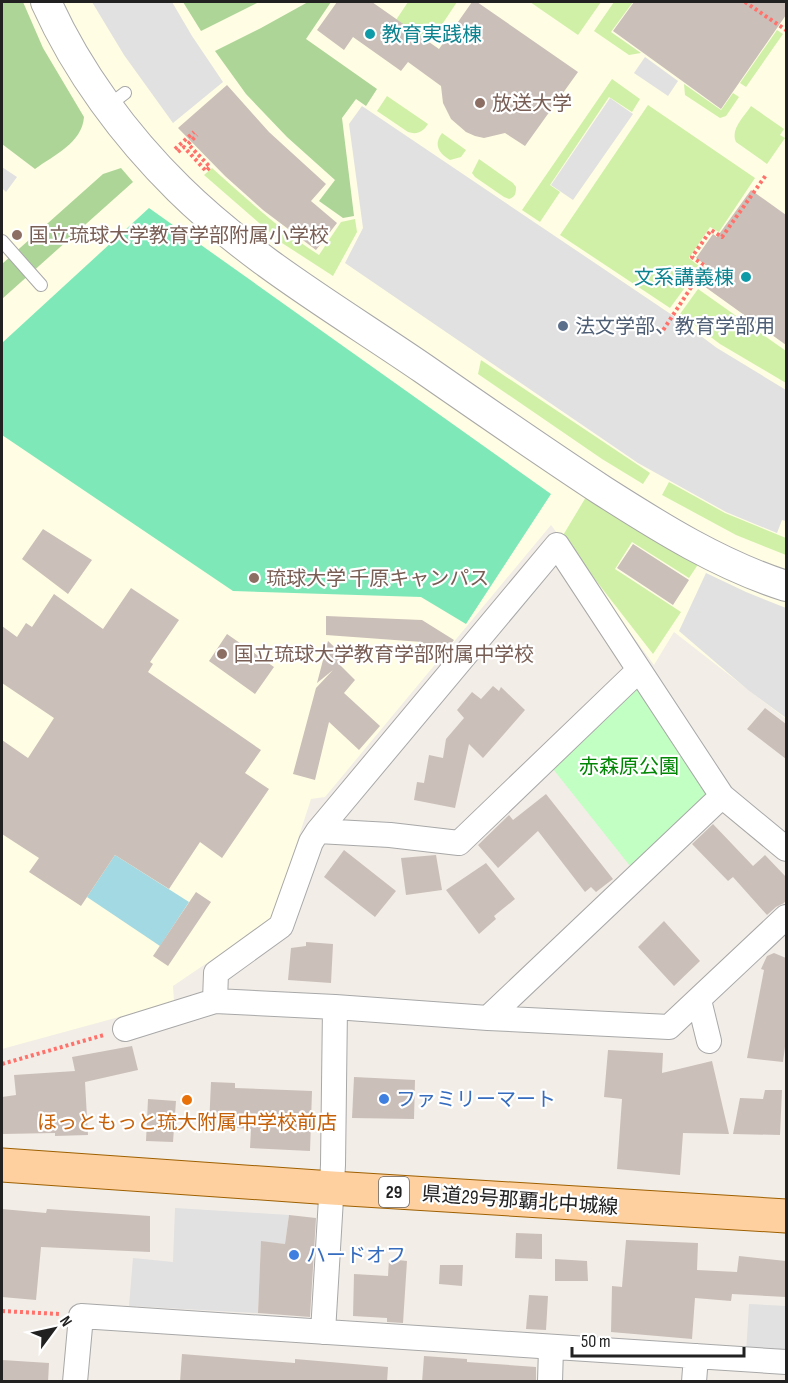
<svg xmlns="http://www.w3.org/2000/svg" width="788" height="1383" font-family="'Sofia Sans Condensed','Noto Sans JP',sans-serif">
  <rect width="100%" height="100%" fill="#f2ede7"/>
  <path fill="#fffde3" d="M2,2H786V719L674,632L654,665L551,525L325,797L311,799L272,919L173,986L174,1002L2,1049Z"/>
  <path fill="#d0f0a8" d="M408,2H457L429,44L396,20Z
    M530,2H601L578,35Z
    M614,2H633L611,32L641,53L629,55L594,31Z
    M777,30L783,34L746,87L740,83Z
    M612,79L640,99L632,112L609,97L550,185L560,192L540,222L522,210Z
    M684,84L721,110L733,93L739,97L726,116L720,118L685,95Z
    M387,96L428,124C423,132 417,135 408,132L377,111Z
    M648,105L755,178L719,232L710,227L689,258L700,267L670,308L560,235Z
    M751,106L784,129L780,135L785,138L767,164L736,142C730,129 744,117 751,106Z
    M442,133L466,150L461,157L450,160C439,153 433,145 442,133Z
    M479,159L513,183L516,187C516,194 515,197 509,199L504,197L475,177L472,173Z
    M212,168C247,199 280,230 319,255L341,222L355,219L357,232L333,276L282,243L204,175Z
    M698,289L786,351V383L720,344L680,314Z
    M481,360L650,473L643,484L602,459L478,374Z
    M669,482L725,513L786,538V555L736,535L662,495Z
    M586,497L699,563L689,578L632,542L615,569L681,612L653,654L562,537Z"/>
  <path fill="#add598" d="M2,2H23L43,48L84,117C82,143 54,155 35,169L2,144Z
    M183,2H259L201,31Z
    M308,2H331L306,39L377,89L366,106L356,99L342,118L354,216L343,218L319,201L335,180L287,137L246,94L215,51L261,28Z
    M121,168L133,182L2,299V264L103,174Z"/>
  <path fill="#c1ffc2" d="M639,670L722,796L638,876L546,760Z"/>
  <path fill="#7ee8b9" d="M149,208L551,494L466,624L421,597L233,591L2,435V343Z"/>
  <path fill="#e1e1e1" d="M92,2H172L192,36L223,82L173,123L124,55Z
    M645,57L678,81L668,96L634,73Z
    M610,98L633,114L573,200L551,185Z
    M362,106L678,319L717,348L786,390V521L782,520L777,533L726,512L638,463L345,263L363,228L349,124Z
    M2,167L17,177L6,192L2,188Z
    M706,573L746,592L786,608V718L748,690L679,631Z
    M175,1208L289,1215L285,1244L261,1242L258,1313L129,1306L133,1258L173,1262Z
    M749,1304L786,1306V1355L746,1353Z"/>
  <path fill="#a3d9e3" d="M115,855L189,902L160,946L87,897Z"/>
  <path fill="#cbbfb9" d="M337,2H372L439,49L472,2H477L578,72L525,146L505,133L484,138L475,136L466,132L451,119L443,103L441,86L408,62L401,71L353,37L344,50L317,30Z
    M634,2H786V15L721,109L613,31Z
    M227,85L269,132L326,184L311,201L337,223L316,250L263,210L225,176L178,128Z
    M751,190L786,215V345L701,284L711,269L696,258L713,234L717,237Z
    M43,529L92,560L68,594L22,559Z
    M633,544L689,580L673,605L617,568Z
    M131,588L179,620L150,662L153,664L148,672L261,750L245,773L269,789L222,858L200,842L169,889L115,855L81,906L29,872L39,858L2,834V740L28,758L54,718L2,683V626L17,637L26,623L32,627L54,594L103,629Z
    M326,616L422,620L454,640L442,656L422,642L326,635Z
    M227,634L274,667L255,694L209,661Z
    M328,641L347,659L339,664L355,680L344,693L380,726L359,750L329,722L315,780L293,774L316,688L333,670L317,683Z
    M493,686L499,691L501,687L525,710L483,758L469,744L455,808L414,800L417,782L424,783L429,755L443,758L446,739L464,718L457,710L472,692L481,699Z
    M765,708L786,724V759L747,729Z
    M546,794L613,879L596,892L591,887L585,892L538,831L498,868L478,845L509,815L513,820Z
    M713,824L753,866L765,855L786,877V900L784,903L776,907L767,915L733,877L728,881L692,844Z
    M344,850L396,891L375,917L324,877Z
    M436,855L442,890L406,895L401,858Z
    M486,863L515,899L494,916L496,919L479,934L446,890Z
    M196,892L211,902L168,966L153,956Z
    M664,921L700,961L674,986L638,947Z
    M306,942L333,944L331,983L288,980L291,948L306,946Z
    M774,953L786,958V1039L783,1062L747,1058L764,970L761,969L767,956Z
    M132,1046L138,1070L85,1082L88,1135L55,1136V1133L2,1134V1097L16,1095L14,1075L75,1071L72,1057Z
    M608,1050L663,1053L662,1073L712,1061L729,1134L683,1133L680,1175L617,1169L622,1099L604,1097Z
    M354,1077L415,1080L414,1119L352,1118Z
    M211,1082L235,1083V1088L312,1091L310,1151L250,1148L251,1129L209,1126Z
    M765,1090H782L780,1135L733,1134L740,1098L763,1099Z
    M148,1099L176,1101L173,1142L146,1141Z
    M2,1209L46,1213L47,1209L150,1216V1252L41,1247L36,1300L2,1297Z
    M289,1215L316,1218L310,1317L258,1313L261,1241L285,1244Z
    M516,1233L542,1234V1259L515,1258Z
    M626,1240L698,1243L697,1270L737,1272L739,1256L786,1261V1297L732,1294L731,1301L695,1298L692,1339L611,1332L612,1286L622,1287Z
    M389,1259L407,1261L403,1323L387,1322V1318L353,1316L354,1274L388,1276Z
    M555,1259L587,1261L588,1281H555Z
    M440,1265H463L462,1286L439,1284Z
    M529,1295L548,1296L546,1330L526,1329Z
    M182,1354L295,1363V1359L388,1367L387,1382H180Z
    M424,1356L467,1359V1362L536,1367V1382H422Z
    M2,1360L49,1363L48,1382H2Z"/>
  <g fill="none" stroke-linecap="round" stroke-linejoin="round">
    <g stroke="#a8a8a8" stroke-width="14">
      <path id="service" d="M108,106L125,93
        M2,241L41,285"/>
    </g>
    <g stroke="#a8a8a8" stroke-width="26">
      <path id="minor" d="M318,831L557,545L722,796L786,849
        M699,1000L709,1041
        M215,1001L335,1007L333,1165L323,1332
        M335,1007L488,1018L669,1027L786,917
        M488,1018L722,796
        M125,1029L215,1001L216,973L281,926L311,842L318,831L390,835L459,843L639,670
        M75,1382L81,1316L786,1362
        M550,1382L551,1348
        M694,1382L696,1356"/>
    </g>
    <g stroke="#a8a8a8" stroke-width="32">
      <path id="tertiary" d="M46,2C77,71 125,136 179,189C251,260 341,312 424,369C483,410 542,451 603,491C661,528 720,565 786,586"/>
    </g>
    <g stroke="#9e6000" stroke-width="35">
      <path id="primary" d="M2,1165L332,1188L786,1216"/>
    </g>
    <path stroke="#ff716b" stroke-width="4" stroke-dasharray="3 3" stroke-linecap="butt" d="M745,2L786,30
      M175,149L194,132
      M178,152L184,147L206,171L210,167L188,144L197,135
      M660,335L705,266L692,257L711,230L722,237L766,175
      M2,1064L104,1035
      M2,1311L59,1314"/>
    <use href="#service" stroke="#fff" stroke-width="12"/>
    <use href="#minor" stroke="#fff" stroke-width="24"/>
    <use href="#tertiary" stroke="#fff" stroke-width="30"/>
    <use href="#primary" stroke="#ffd09f" stroke-width="33"/>
  </g>
  <g fill="#0f9aa8" stroke="#fff" stroke-width="2">
    <circle cx="370" cy="34" r="6"/>
    <circle cx="746" cy="277" r="6"/>
  </g>
  <g fill="#8d6e63" stroke="#fff" stroke-width="2">
    <circle cx="480" cy="103" r="6"/>
    <circle cx="17" cy="235" r="6"/>
    <circle cx="254" cy="578" r="6"/>
    <circle cx="222" cy="654" r="6"/>
  </g>
  <circle fill="#5c6f8a" stroke="#fff" stroke-width="2" cx="563" cy="326" r="6"/>
  <g fill="#3f7fe0" stroke="#fff" stroke-width="2">
    <circle cx="384" cy="1099" r="6"/>
    <circle cx="294" cy="1255" r="6"/>
  </g>
  <circle fill="#e8710a" stroke="#fff" stroke-width="2" cx="187" cy="1100" r="6"/>
  <g text-anchor="middle" stroke-width="4.5" stroke-linejoin="round" paint-order="stroke">
    <rect fill="#fff" stroke="#646464" stroke-width="1.5" x="379" y="1177" width="30" height="30" rx="4.5"/>
    <g font-size="18" font-weight="bold" fill="#212121">
      <text x="394" y="1198">29</text>
    </g>
    <g font-size="20" fill="#0d838f" stroke="#fff" text-anchor="start">
      <text x="382" y="41">教育実践棟</text>
      <text x="734" y="284" text-anchor="end">文系講義棟</text>
    </g>
    <g font-size="20" fill="#785e54" stroke="#fff" text-anchor="start">
      <text x="492" y="110">放送大学</text>
      <text x="29" y="242">国立琉球大学教育学部附属小学校</text>
      <text x="266" y="585">琉球大学 千原キャンパス</text>
      <text x="234" y="661">国立琉球大学教育学部附属中学校</text>
    </g>
    <g font-size="20" fill="#4e5e75" stroke="#fff" text-anchor="start">
      <text x="575" y="333">法文学部、教育学部用</text>
    </g>
    <g font-size="20" fill="#028705" stroke="#fff">
      <text x="629" y="773">赤森原公園</text>
    </g>
    <g font-size="20" fill="#366cbe" stroke="#fff" text-anchor="start">
      <text x="396" y="1106">ファミリーマート</text>
      <text x="306" y="1262">ハードオフ</text>
    </g>
    <g font-size="20" fill="#c56008" stroke="#fff">
      <text x="187" y="1129">ほっともっと琉大附属中学校前店</text>
    </g>
    <g font-size="20" fill="#212121" stroke="#fff">
      <text transform="translate(520 1200) rotate(4)" y="7">県道29号那覇北中城線</text>
    </g>
  </g>
  <rect width="788" height="1383" fill="none" stroke="#212121" stroke-width="6"/>
  <g transform="translate(54 1329) rotate(57)" stroke="#ffffff" stroke-width="4.5" paint-order="stroke">
  <path d="M0-4.5L10 22L0 15L-10 22Z" fill="#212121"/>
  <text y="-9" font-size="16" font-weight="bold" text-anchor="middle" fill="#212121">N</text>
  </g>
  <path d="M572 1347v9h172v-9" fill="none" stroke="#212121" stroke-width="3"/>
  <text x="581" y="1347" font-size="18" fill="#212121" stroke="#ffffff" stroke-width="4.5" paint-order="stroke">50 m</text>
</svg>
